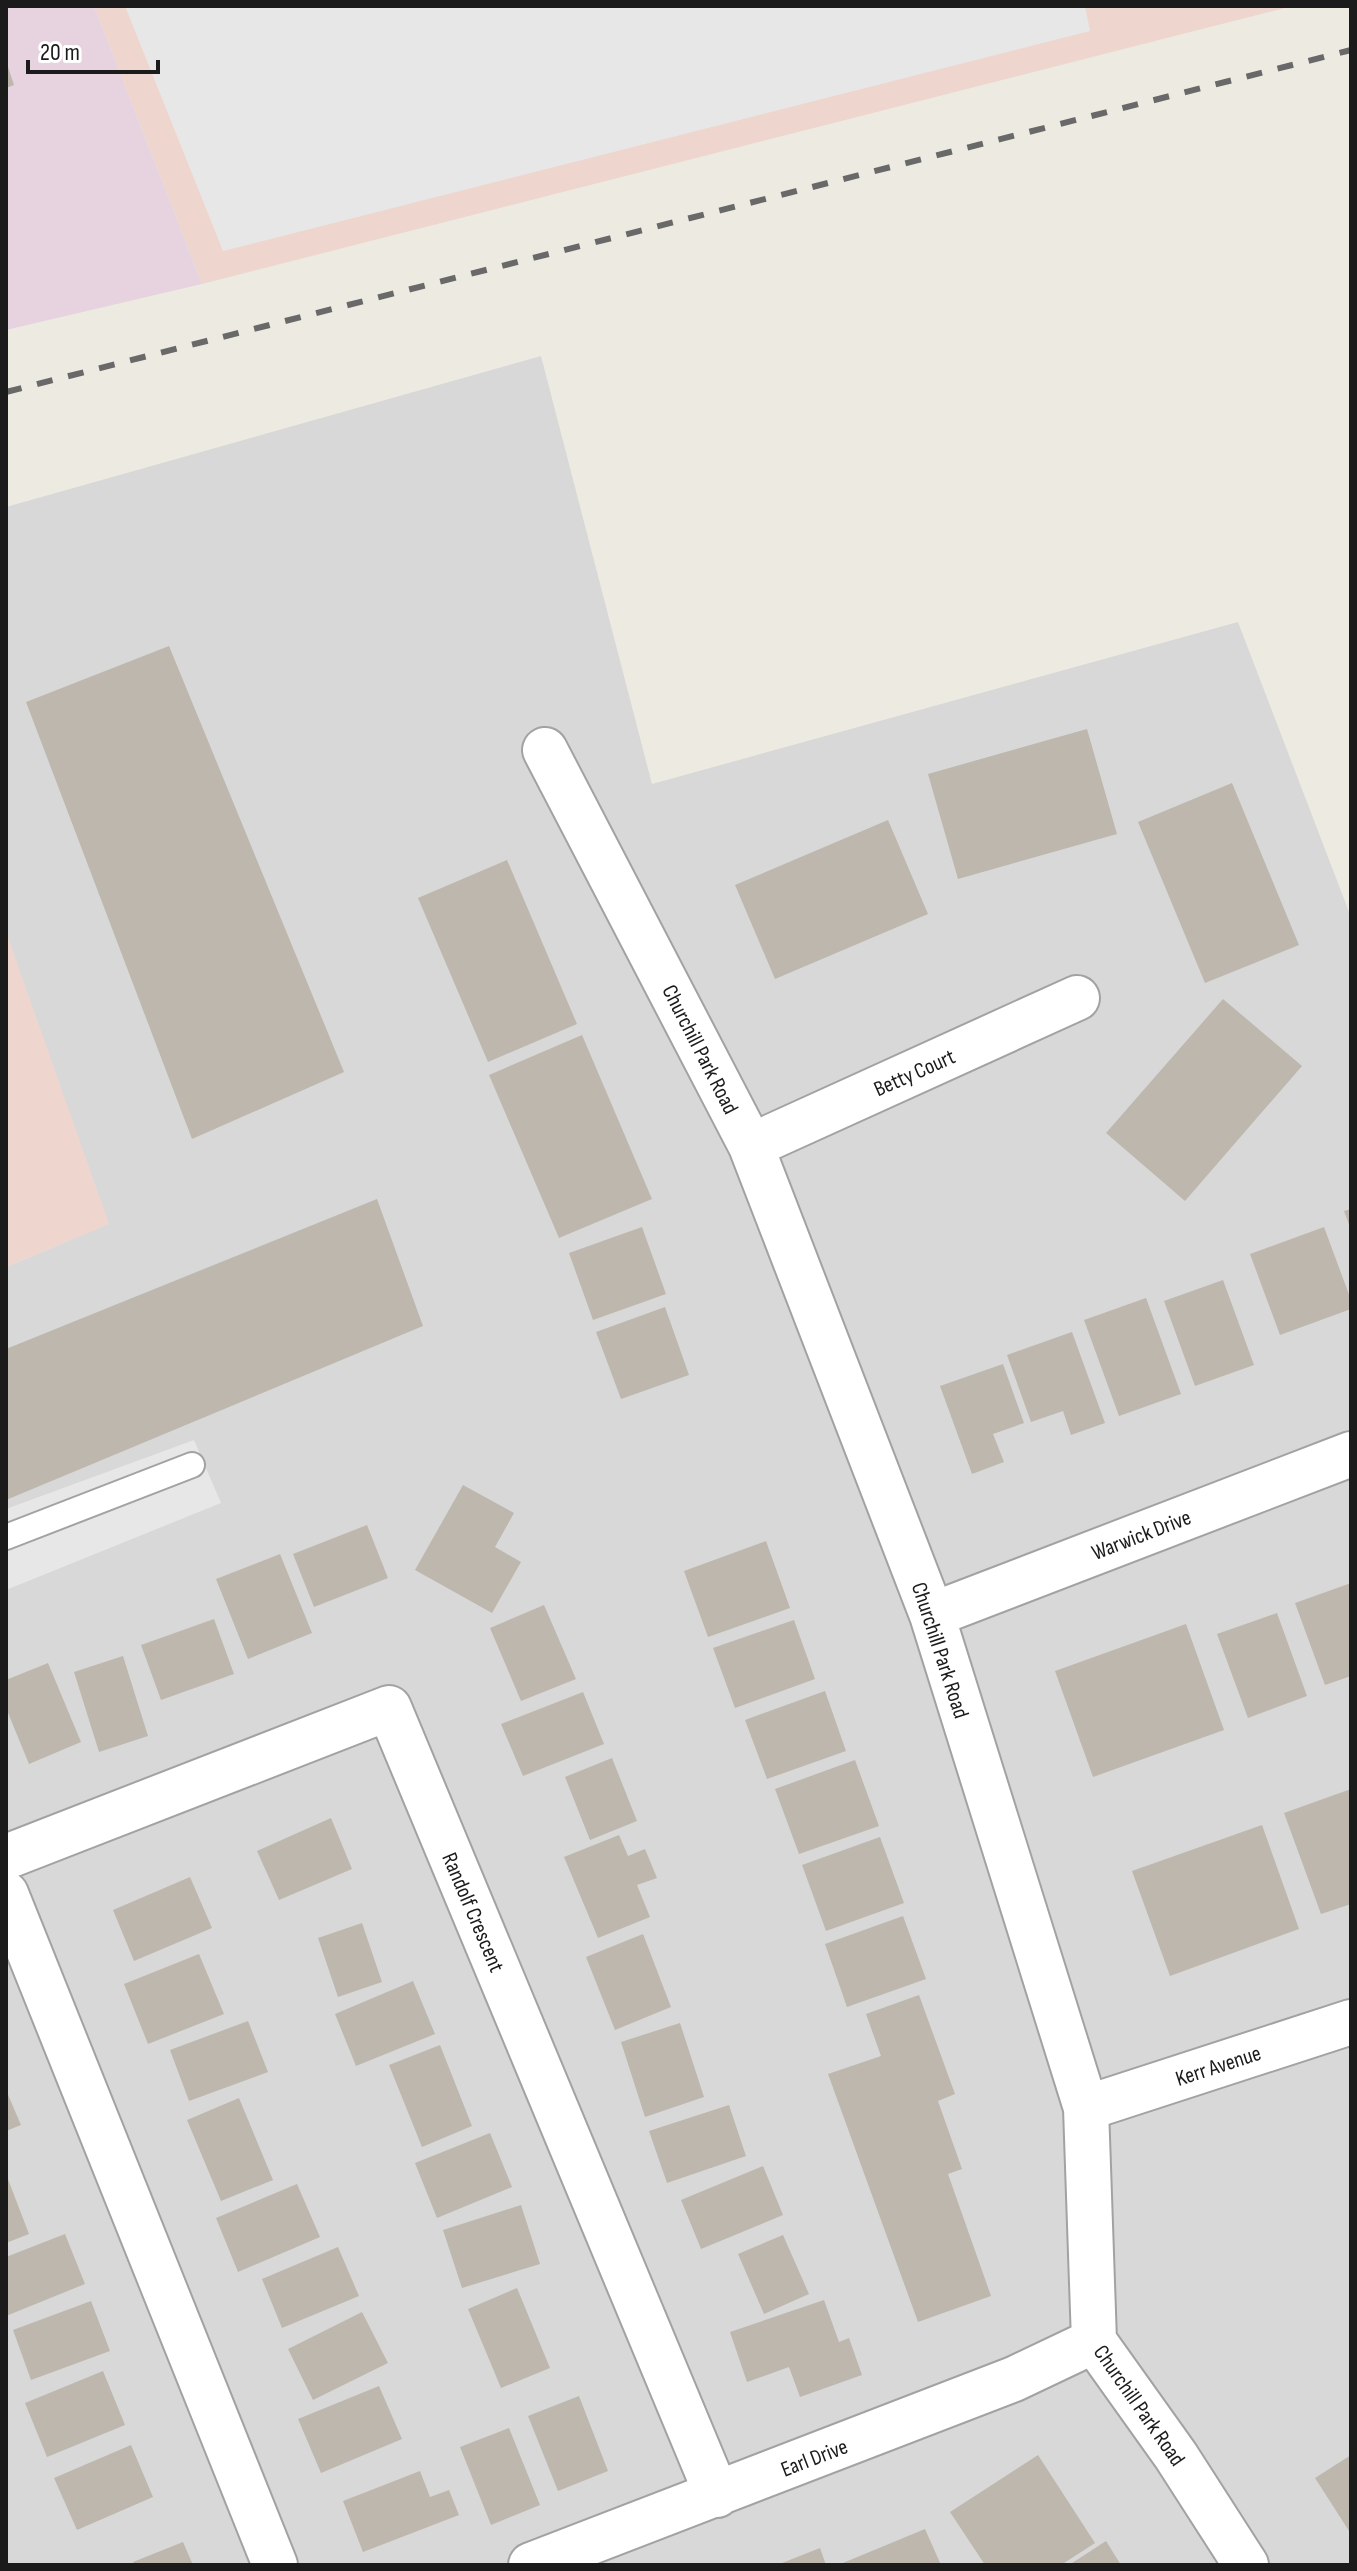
<svg xmlns="http://www.w3.org/2000/svg" width="1357" height="2571" font-family="'Sofia Sans Condensed',sans-serif">
  <rect width="100%" height="100%" fill="#edebe1"/>
  <path fill="#d9d8d8" d="M541,356L652,784L1238,622L1351,917V2565H6V1267L108,1224L6,933V507Z"/>
  <path fill="#eed6cf" d="M94,6H1293L202,284Z
    M6,932L109,1224L6,1267Z"/>
  <path fill="#e6d3df" d="M6,6H94L202,284L6,330Z"/>
  <path fill="#e7e7e7" d="M125,6H1085L1090,31L223,251Z
    M194,1440L221,1503L6,1590V1509Z"/>
  <path fill="#bdb7ad" d="M6,61L14,85L6,88Z
    M169,646L344,1072L192,1139L26,702Z
    M1087,729L1117,834L958,879L928,774Z
    M1232,783L1299,945L1205,983L1138,822Z
    M888,820L928,914L775,979L735,885Z
    M507,860L577,1024L488,1062L418,898Z
    M1223,999L1302,1066L1185,1201L1106,1133Z
    M582,1035L652,1199L559,1238L489,1075Z
    M377,1199L423,1326L6,1500V1349Z
    M1351,1209V1230L1344,1211Z
    M642,1227L666,1294L593,1320L569,1253Z
    M1324,1227L1351,1300V1309L1280,1335L1250,1254Z
    M1223,1280L1254,1365L1195,1386L1164,1301Z
    M1146,1298L1181,1394L1119,1416L1084,1320Z
    M665,1307L689,1375L621,1399L596,1332Z
    M1072,1332L1105,1423L1071,1435L1063,1411L1031,1422L1007,1355Z
    M1003,1364L1024,1423L993,1434L1004,1462L972,1474L940,1386Z
    M463,1485L514,1513L495,1547L521,1562L492,1613L415,1570Z
    M367,1525L388,1578L314,1607L293,1554Z
    M766,1541L790,1608L708,1637L684,1571Z
    M280,1554L312,1633L248,1659L216,1579Z
    M1351,1583V1676L1325,1685L1295,1603Z
    M544,1605L576,1679L521,1701L490,1628Z
    M1277,1613L1307,1696L1248,1718L1217,1634Z
    M214,1619L234,1674L161,1700L141,1645Z
    M794,1620L815,1679L735,1708L713,1648Z
    M1186,1624L1224,1730L1093,1777L1055,1671Z
    M123,1656L148,1736L99,1752L74,1672Z
    M48,1663L81,1742L29,1764L6,1708V1680Z
    M825,1691L846,1751L767,1779L745,1720Z
    M583,1692L604,1744L523,1776L501,1724Z
    M612,1758L637,1821L590,1840L565,1777Z
    M855,1760L879,1826L799,1854L775,1789Z
    M1351,1789V1904L1321,1914L1284,1813Z
    M331,1818L352,1869L279,1900L257,1851Z
    M1262,1825L1299,1929L1170,1976L1132,1871Z
    M619,1835L628,1856L645,1849L657,1878L637,1885L650,1917L598,1938L564,1857Z
    M880,1837L904,1903L826,1931L802,1865Z
    M190,1877L212,1928L134,1961L113,1910Z
    M903,1916L926,1979L847,2007L825,1944Z
    M362,1923L382,1982L338,1997L318,1938Z
    M643,1934L671,2007L615,2030L586,1957Z
    M199,1954L224,2014L148,2044L124,1984Z
    M413,1981L435,2034L356,2066L335,2014Z
    M919,1995L955,2094L938,2101L962,2169L948,2174L991,2296L918,2322L828,2074L881,2056L866,2014Z
    M248,2021L268,2072L189,2101L170,2050Z
    M680,2023L704,2097L645,2117L621,2042Z
    M440,2045L472,2126L422,2147L389,2065Z
    M6,2090L21,2125L6,2131Z
    M239,2098L273,2180L221,2201L187,2120Z
    M729,2105L746,2156L667,2183L649,2131Z
    M490,2133L512,2187L437,2218L415,2163Z
    M763,2166L783,2215L701,2249L681,2200Z
    M6,2174L29,2234L6,2243Z
    M297,2184L320,2237L238,2272L216,2218Z
    M521,2205L540,2264L462,2288L443,2230Z
    M65,2234L85,2284L6,2316V2257Z
    M783,2235L809,2294L764,2314L738,2254Z
    M338,2247L359,2296L282,2328L262,2279Z
    M517,2288L550,2368L501,2388L468,2309Z
    M824,2300L839,2342L849,2338L862,2375L800,2397L789,2367L747,2382L730,2332Z
    M91,2301L110,2351L31,2380L13,2330Z
    M362,2312L388,2363L313,2400L288,2349Z
    M103,2371L125,2425L47,2457L25,2403Z
    M379,2386L402,2439L321,2473L298,2419Z
    M579,2396L608,2471L558,2491L528,2416Z
    M509,2428L540,2505L491,2525L460,2447Z
    M131,2445L153,2497L77,2530L54,2478Z
    M1038,2455L1095,2543L1061,2565H985L950,2512Z
    M1351,2455V2534L1315,2478Z
    M420,2471L430,2497L449,2490L459,2515L363,2552L343,2501Z
    M925,2529L941,2565H838Z
    M1106,2541L1121,2565H1069Z
    M183,2542L193,2565H134L133,2562Z
    M820,2548L826,2565H777Z"/>
  <g fill="none" stroke-linecap="round" stroke-linejoin="round">
    <g stroke="#a2a2a2" stroke-width="28">
      <path id="lane" d="M6,1537L192,1465"/>
    </g>
    <g stroke="#a2a2a2" stroke-width="48">
      <path id="street" d="M545,750L751,1146L932,1615L1086,2108L1094,2341L1176,2456L1246,2565
        M751,1146L1077,998
        M932,1615L1351,1454
        M6,1857L389,1708L717,2495
        M6,1894L275,2565
        M1086,2108L1351,2022
        M531,2565L1014,2379L1094,2341"/>
    </g>
    <use href="#lane" stroke="#fff" stroke-width="24"/>
    <use href="#street" stroke="#fff" stroke-width="44"/>
    <path stroke="#696969" stroke-width="6" stroke-dasharray="16 16" stroke-linecap="butt" d="M6,392L1351,50"/>
  </g>
  <g text-anchor="middle" stroke-width="6" stroke-linejoin="round" paint-order="stroke">
    <g font-size="22" fill="#1b1b1b" stroke="#fff">
      <text transform="translate(701 1049) rotate(63)" y="8">Churchill Park Road</text>
      <text transform="translate(914 1072) rotate(-24)" y="8">Betty Court</text>
      <text transform="translate(1141 1534) rotate(-21)" y="8">Warwick Drive</text>
      <text transform="translate(941 1650) rotate(72)" y="8">Churchill Park Road</text>
      <text transform="translate(474 1912) rotate(67)" y="8">Randolf Crescent</text>
      <text transform="translate(1218 2065) rotate(-18)" y="8">Kerr Avenue</text>
      <text transform="translate(1140 2405) rotate(55)" y="8">Churchill Park Road</text>
      <text transform="translate(814 2457) rotate(-21)" y="8">Earl Drive</text>
    </g>
  </g>
  <rect width="1357" height="2571" fill="none" stroke="#1b1b1b" stroke-width="16"/>
  <path d="M28 60v12h130v-12" fill="none" stroke="#1b1b1b" stroke-width="4"/>
  <text x="40" y="60" font-size="24" fill="#1b1b1b" stroke="#ffffff" stroke-width="6" paint-order="stroke">20 m</text>
</svg>
